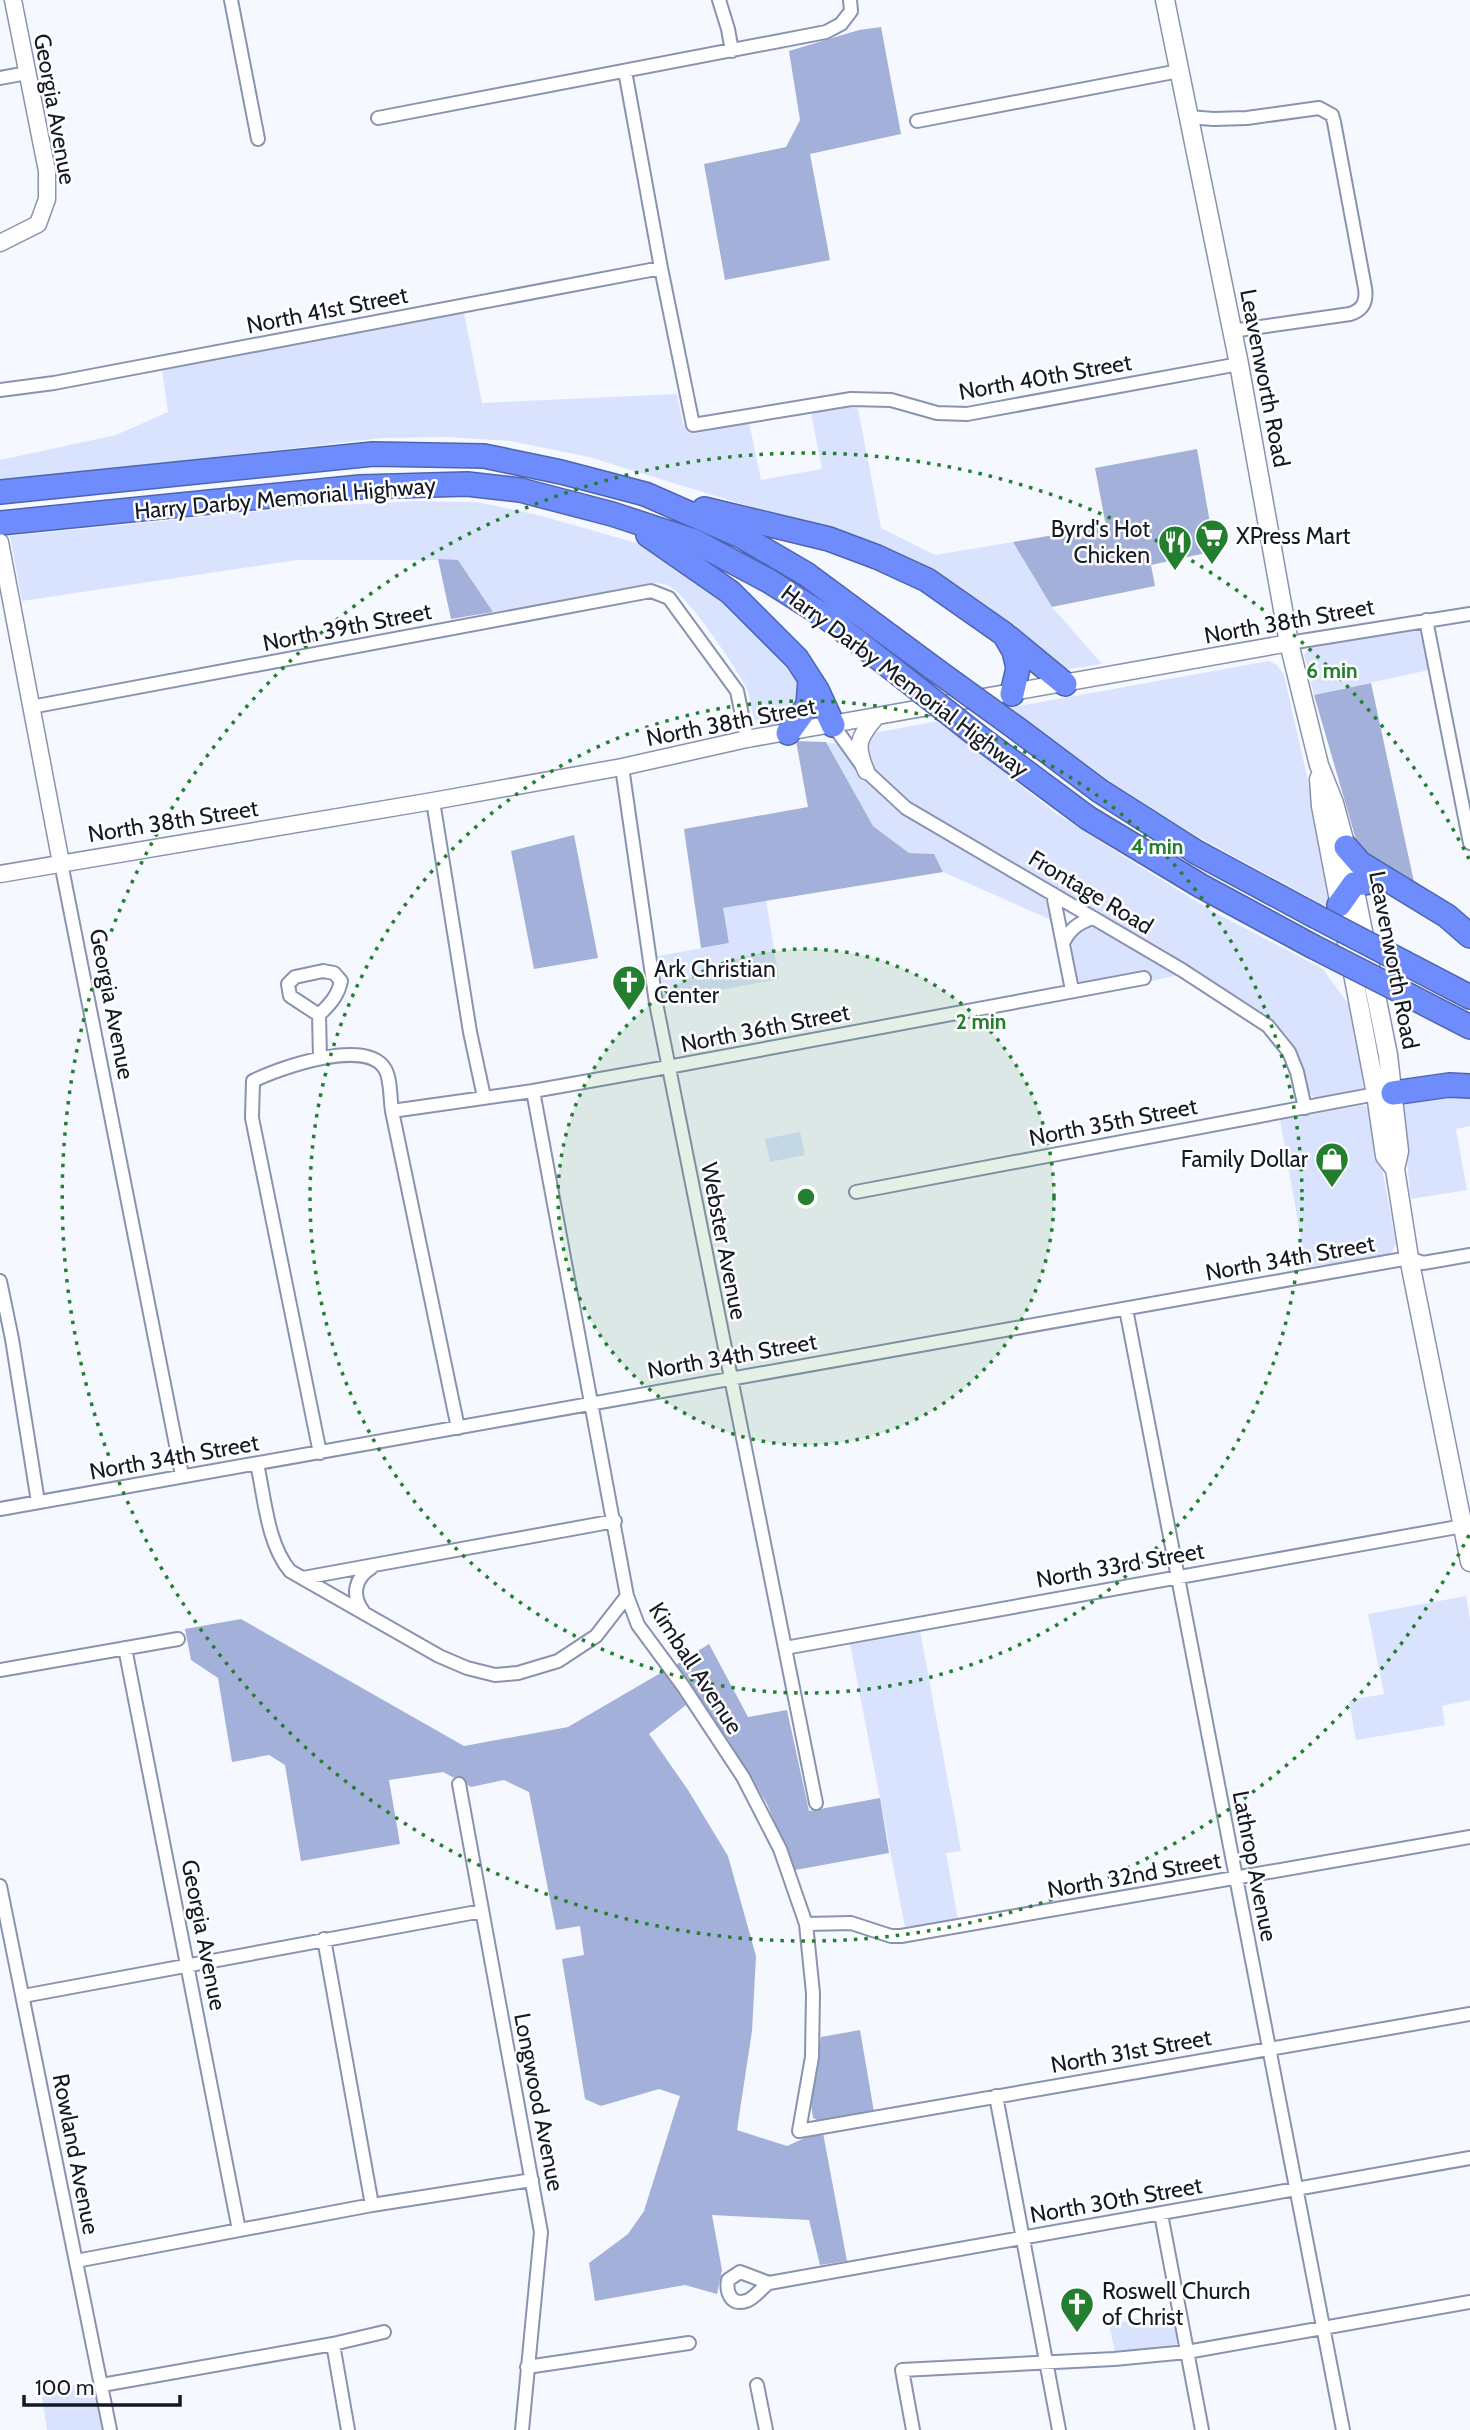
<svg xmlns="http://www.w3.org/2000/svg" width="1470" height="2430" font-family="Cabin,sans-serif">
  <rect width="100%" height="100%" fill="#f5f8fe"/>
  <path fill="#dae3fd" d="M464,313L482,403L677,394L683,424L694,434L749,422L761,480L822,469L811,413L846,407L858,409L881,528L935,555L1013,542L1052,607L1102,664L1069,669L1053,664L981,603L928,572L875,545L589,457L510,441L447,437L382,438L0,482V460L116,435L168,412L162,370Z
    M416,501L477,502L538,515L647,546L721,596L793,670L800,683L802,694L786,720L773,728H760C750,716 752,700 746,687C736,667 686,594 669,586C664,583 658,584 653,583L493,612L458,560H297L22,601L10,536L303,507Z
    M1419,629L1429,670L1314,695L1304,655L1309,647Z
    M1269,661L1277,665L1284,675L1308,781L1331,909L1193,834L1114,784L1008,708Z
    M938,721L1057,814L1131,861L1212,911L1323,969L1351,1008L1366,1082L1363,1089L1315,1098L1310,1094L1300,1058L1286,1035L1265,1014L1152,944L921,810L894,789L875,770L867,759L866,748L874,733Z
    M826,742L838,744L846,750L863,776L888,802L910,819L1045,898L1051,920L943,872L934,854L909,853L873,826Z
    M766,900L779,979L662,1001L653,957L729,943L722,908Z
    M1089,927L1098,928L1177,975L1152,981L1148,971L1085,983L1079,982C1071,966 1067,943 1078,929Z
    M1470,1092V1126L1456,1129L1467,1190L1411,1199L1402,1115L1405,1104L1415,1095Z
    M1363,1105L1371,1109L1396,1243L1392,1252L1383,1257L1306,1267L1280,1120Z
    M800,1132L805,1155L770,1162L765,1139Z
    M1466,1596L1470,1619V1700L1442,1706L1445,1725L1356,1740L1349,1700L1384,1694L1368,1614Z
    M920,1631L961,1851L946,1853L958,1920L905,1927L850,1644Z
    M1172,2312L1178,2343L1173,2346L1115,2352L1109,2324Z
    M93,2382L102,2430H47L41,2391Z"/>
  <path fill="#a3b1da" d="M881,27L901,134L810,154L830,260L725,280L704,164L786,147L800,120L789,51L859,30Z
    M1197,449L1215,551L1151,565L1155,586L1052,607L1013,542L1106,526L1095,468Z
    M438,559L458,560L493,612L451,619Z
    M1371,683L1414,882L1370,856L1357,843L1314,695Z
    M796,741L826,742L873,826L909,853L934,854L943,872L723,908L729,943L701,948L684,829L808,807Z
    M574,835L598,958L534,969L511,851Z
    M241,1619L464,1746L568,1727L664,1671L686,1705L649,1734L688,1790L728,1856L756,1956L752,2031L737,2130L787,2146L809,2136L823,2133L847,2261L820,2265L809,2220L712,2215L722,2270L717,2294L685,2285L595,2301L589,2263L628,2234L644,2211L680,2096L659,2089L601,2106L585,2099L562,1959L584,1955L580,1926L556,1930L529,1792L504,1780L471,1787L443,1772L389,1780L400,1844L301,1861L285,1765L269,1755L232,1762L218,1678L191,1660L185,1629Z
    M709,1644L748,1717L787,1710L809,1811L880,1798L889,1853L795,1870L767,1804L727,1738L674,1666Z
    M860,2030L874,2112L821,2122L813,2118L811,2105L821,2037Z"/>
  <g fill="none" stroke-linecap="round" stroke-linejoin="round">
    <g stroke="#8993b0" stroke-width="16">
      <path id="minor" d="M231,0L258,139
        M719,0L728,29L732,51
        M625,71L661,268L693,425L851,399L891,400L937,413L967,414L1239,364
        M0,78L27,73
        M1189,117L1213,119L1247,118L1319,108L1332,115L1334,122L1365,288C1367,301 1363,310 1350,314L1232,331
        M378,118L826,32L841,24L851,11L850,0
        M917,121L1179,71
        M0,390L54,383L661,268
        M1426,620L1470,843
        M1289,643L1470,614
        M31,707L651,591L669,598L737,691L747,739
        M833,725L866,771L906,808L1182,970L1268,1026L1289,1052L1297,1072L1305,1108
        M622,767L656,1003L816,1803
        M433,801L470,1032L484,1097
        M61,863L182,1475
        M1053,894L1072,990
        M1063,943C1070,929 1078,923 1093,918
        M323,971L334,973L341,981C338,996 330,1004 319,1015L290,996L288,984L295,977Z
        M319,1015L320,1057
        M533,1091L627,1596L638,1625L683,1686L743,1777L780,1849L806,1924L813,1993L812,2057L799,2131L1470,2014
        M392,1111L533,1091L668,1067L1144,978
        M856,1192L1376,1094
        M0,1281L12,1339L38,1502
        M1126,1309L1343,2430
        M320,1453L252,1118L253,1081C279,1068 366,1037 385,1069C391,1079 390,1099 392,1111L458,1428
        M257,1464C265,1499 267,1543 290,1571L439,1656L467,1668L495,1675L518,1673L558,1661L596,1636L627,1596
        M0,1509L1409,1258L1423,1263L1470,1255
        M303,1578L615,1521
        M363,1611C351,1595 355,1578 371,1568
        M125,1648L239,2230
        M785,1648L1463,1526
        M0,1670L178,1639
        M459,1784L541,2232L522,2430
        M0,1886L110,2430
        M806,1924L851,1923L891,1936H901L1470,1837
        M324,1939L372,2205
        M23,1996L482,1911
        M996,2096L1059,2430
        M1161,2214L1202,2430
        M76,2261L372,2205L532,2180
        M769,2283L740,2272L728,2280C726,2291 730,2306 746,2301C754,2299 761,2288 769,2283L1470,2158
        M333,2344L348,2430
        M527,2367L689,2343
        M102,2385L333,2344L384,2332
        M757,2385L766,2430
        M913,2430L902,2370L1114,2359L1187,2352L1470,2302"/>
    </g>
    <g stroke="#8993b0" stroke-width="19">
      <path id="tertiary" d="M0,243L38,224L47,199V171L13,0
        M0,542L61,863
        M866,771C855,745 858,738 875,718
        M0,874L433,801L622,767L747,739L1289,643"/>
    </g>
    <g stroke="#8993b0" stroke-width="21">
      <path id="secondary" d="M1165,0L1239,364L1289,643L1319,765L1334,803L1346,847L1388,1055L1399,1151L1395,1169L1409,1258L1470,1562
        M1319,779L1321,806L1376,1094L1385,1156L1395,1169"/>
    </g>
    <g stroke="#4f64af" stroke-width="26">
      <path id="motorway" d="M0,492L373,454L484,456L561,472L645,494L741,536L806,574L933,668
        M704,509L829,539L877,557L927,580L1004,634L1014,651L1018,668L1012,694
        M0,523L360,487L467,484L520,490L612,514L694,541L769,581L826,617L899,674
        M648,535L730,592L797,659L817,690L833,725
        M1008,637L1065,684
        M1016,728L1100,791L1196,852L1313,915
        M788,733L808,705L810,680
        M979,737L1088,818L1201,886L1312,946
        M1346,847L1360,863L1447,916L1470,936
        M1339,905L1354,884L1387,880
        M1405,963L1470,997
        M1410,996L1470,1027
        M1393,1093L1449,1085L1470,1086"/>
    </g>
    <use href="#minor" stroke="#fff" stroke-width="12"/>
    <use href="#tertiary" stroke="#fff" stroke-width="16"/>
    <use href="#secondary" stroke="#fff" stroke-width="18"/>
    <use href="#motorway" stroke="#6e8cfb" stroke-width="23"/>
    <g stroke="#4f64af" stroke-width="26" stroke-linecap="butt">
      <path id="motorway-bridge" d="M933,668L1016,728
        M899,674L979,737
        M1313,915L1405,963
        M1312,946L1410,996"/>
    </g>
    <use href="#motorway-bridge" stroke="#6e8cfb" stroke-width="23"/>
  </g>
  <circle cx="806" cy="1197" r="248" fill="#237e2f" fill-opacity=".12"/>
  <g fill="none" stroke="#237e2f" stroke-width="3.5" stroke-dasharray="3.5 7">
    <circle cx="806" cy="1197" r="248"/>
    <circle cx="806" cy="1197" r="496"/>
    <path d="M1469 1535A744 744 0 1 1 1469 859"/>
  </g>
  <defs>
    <g id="supermarket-pin" transform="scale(1.75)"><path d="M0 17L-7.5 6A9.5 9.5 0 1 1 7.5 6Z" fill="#237e2f" stroke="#fff"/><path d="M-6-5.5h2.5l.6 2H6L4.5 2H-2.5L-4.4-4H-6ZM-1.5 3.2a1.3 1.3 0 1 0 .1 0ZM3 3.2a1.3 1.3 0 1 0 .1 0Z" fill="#fff"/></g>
    <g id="restaurant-pin" transform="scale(1.75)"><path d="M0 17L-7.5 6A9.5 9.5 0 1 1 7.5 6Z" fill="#237e2f" stroke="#fff"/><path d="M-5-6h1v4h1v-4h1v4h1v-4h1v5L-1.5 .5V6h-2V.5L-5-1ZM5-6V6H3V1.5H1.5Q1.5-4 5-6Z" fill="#fff"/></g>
    <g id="church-pin" transform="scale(1.75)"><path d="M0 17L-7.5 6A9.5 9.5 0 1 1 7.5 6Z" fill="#237e2f" stroke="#fff"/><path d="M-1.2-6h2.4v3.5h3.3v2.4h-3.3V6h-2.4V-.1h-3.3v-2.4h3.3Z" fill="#fff"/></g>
    <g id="shop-pin" transform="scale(1.75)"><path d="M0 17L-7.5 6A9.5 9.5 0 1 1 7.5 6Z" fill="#237e2f" stroke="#fff"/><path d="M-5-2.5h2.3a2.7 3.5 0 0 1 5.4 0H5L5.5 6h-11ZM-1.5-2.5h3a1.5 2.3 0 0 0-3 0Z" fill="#fff"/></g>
  </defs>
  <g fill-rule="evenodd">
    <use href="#supermarket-pin" x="1212" y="536"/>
    <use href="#restaurant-pin" x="1175" y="542"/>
    <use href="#church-pin" x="629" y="982"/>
    <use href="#shop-pin" x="1332" y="1159"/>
    <use href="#church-pin" x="1077" y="2304"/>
  </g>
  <g text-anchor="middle" stroke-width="5" stroke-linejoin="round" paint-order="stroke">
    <g font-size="23" fill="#151923" stroke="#fff">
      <text transform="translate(55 109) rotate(80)" y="8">Georgia Avenue</text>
      <text transform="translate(327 310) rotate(-11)" y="8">North 41st Street</text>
      <text transform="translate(1045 377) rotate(-10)" y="8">North 40th Street</text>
      <text transform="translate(1265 378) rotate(79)" y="8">Leavenworth Road</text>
      <text transform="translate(285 498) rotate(-5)" y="8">Harry Darby Memorial Highway</text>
      <text transform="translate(1289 621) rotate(-10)" y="8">North 38th Street</text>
      <text transform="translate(347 627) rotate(-11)" y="8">North 39th Street</text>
      <text transform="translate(905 681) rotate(37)" y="8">Harry Darby Memorial Highway</text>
      <text transform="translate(731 722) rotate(-11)" y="8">North 38th Street</text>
      <text transform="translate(173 821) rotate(-9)" y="8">North 38th Street</text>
      <text transform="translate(1091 892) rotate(31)" y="8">Frontage Road</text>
      <text transform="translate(1394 960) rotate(79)" y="8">Leavenworth Road</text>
      <text transform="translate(112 1004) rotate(79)" y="8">Georgia Avenue</text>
      <text transform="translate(765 1028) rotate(-11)" y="8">North 36th Street</text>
      <text transform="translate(1113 1122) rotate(-11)" y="8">North 35th Street</text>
      <text transform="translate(724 1241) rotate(79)" y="8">Webster Avenue</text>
      <text transform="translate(1290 1258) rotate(-10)" y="8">North 34th Street</text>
      <text transform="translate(732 1356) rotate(-10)" y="8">North 34th Street</text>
      <text transform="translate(174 1457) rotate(-10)" y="8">North 34th Street</text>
      <text transform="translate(1120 1565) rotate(-10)" y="8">North 33rd Street</text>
      <text transform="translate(696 1668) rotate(57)" y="8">Kimball Avenue</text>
      <text transform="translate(1255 1866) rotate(79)" y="8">Lathrop Avenue</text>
      <text transform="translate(1134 1875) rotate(-10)" y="8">North 32nd Street</text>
      <text transform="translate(204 1935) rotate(79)" y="8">Georgia Avenue</text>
      <text transform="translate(1131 2051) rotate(-10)" y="8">North 31st Street</text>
      <text transform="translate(539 2102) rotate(79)" y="8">Longwood Avenue</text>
      <text transform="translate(76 2154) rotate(79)" y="8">Rowland Avenue</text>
      <text transform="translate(1116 2200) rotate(-10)" y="8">North 30th Street</text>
    </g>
    <g font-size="23" fill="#151923" stroke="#fff" text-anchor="start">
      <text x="1150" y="537" text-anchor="end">Byrd's Hot<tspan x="1150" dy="26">Chicken</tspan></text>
      <text x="1236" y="544">XPress Mart</text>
      <text x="654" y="977">Ark Christian<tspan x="654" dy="26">Center</tspan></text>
      <text x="1308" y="1167" text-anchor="end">Family Dollar</text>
      <text x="1102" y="2299">Roswell Church<tspan x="1102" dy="26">of Christ</tspan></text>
    </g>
  </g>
  <circle cx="806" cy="1197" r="10" fill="#237e2f" stroke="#fff" stroke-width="3.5"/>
  <g font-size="21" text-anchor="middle" font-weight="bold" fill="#237e2f" stroke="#fff" stroke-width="5" stroke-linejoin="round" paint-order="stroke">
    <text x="1332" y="678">6 min</text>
    <text x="1157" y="854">4 min</text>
    <text x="981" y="1029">2 min</text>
  </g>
  <path d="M24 2395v10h156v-10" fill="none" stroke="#151923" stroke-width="3.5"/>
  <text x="35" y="2395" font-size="21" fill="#151923" stroke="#ffffff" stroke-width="5" paint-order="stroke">100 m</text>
</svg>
